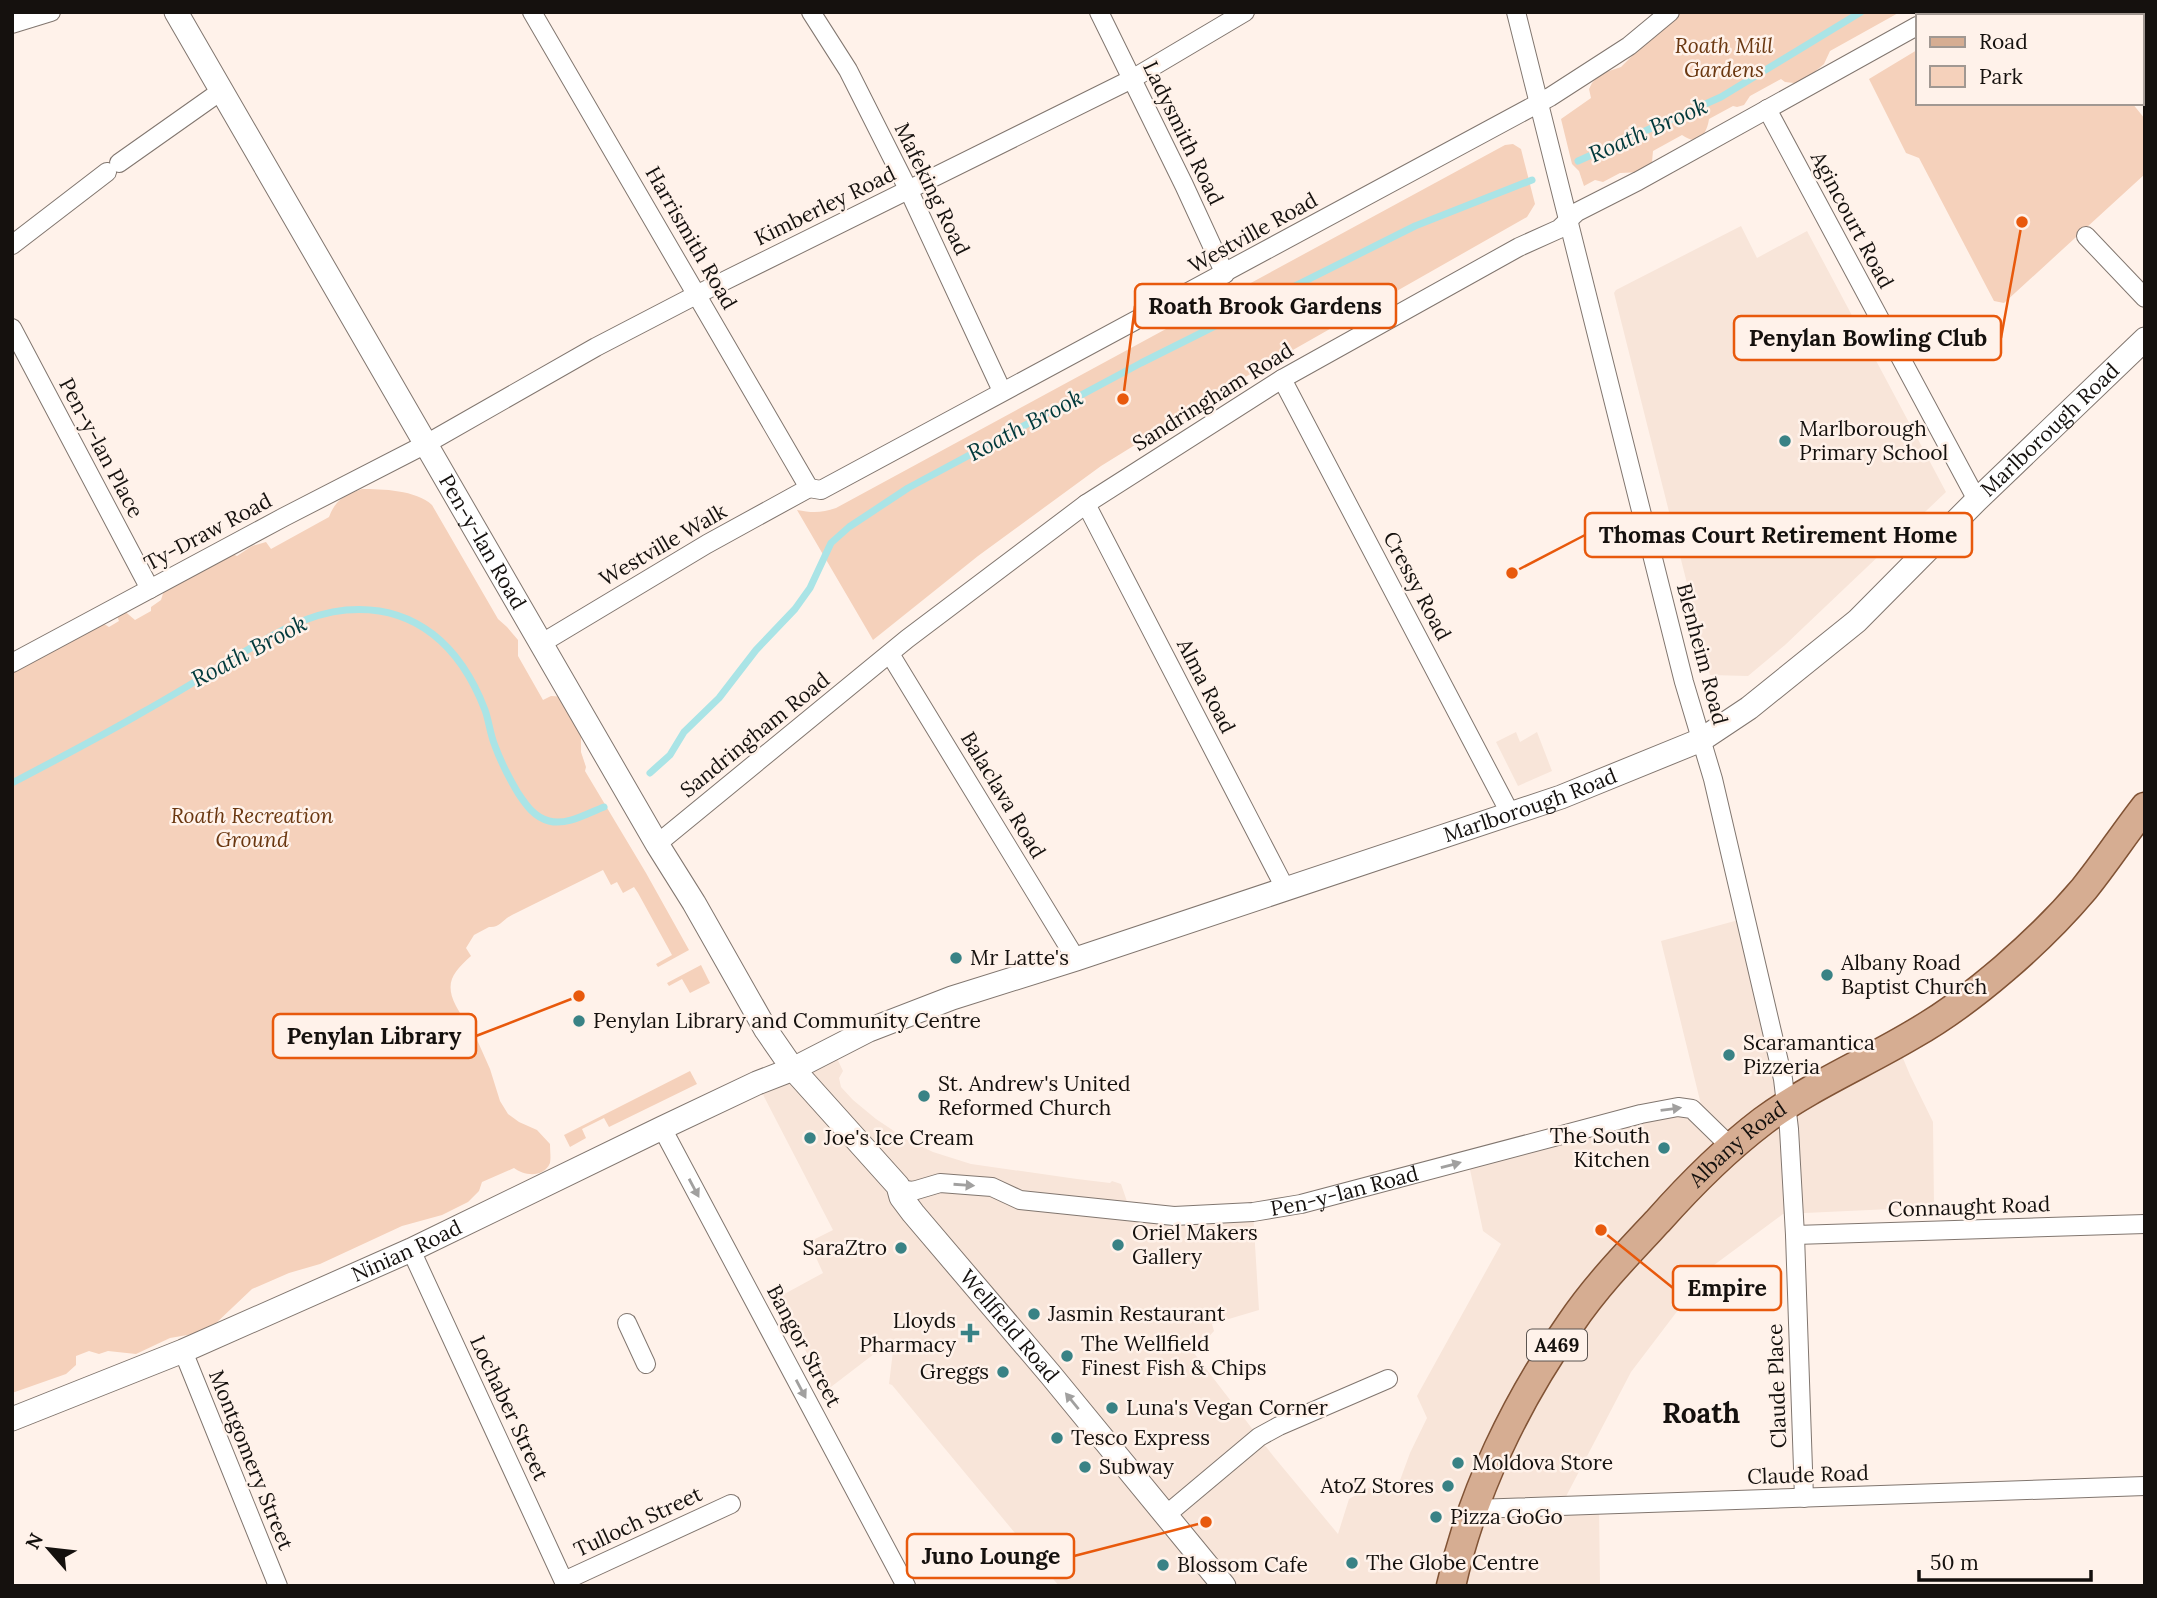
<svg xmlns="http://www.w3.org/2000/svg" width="2157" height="1598" font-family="Lora,serif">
  <rect width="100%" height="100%" fill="#fff2ea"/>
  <path fill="#f8e5d9" d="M1741,226L1757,258L1807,231L1946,492L1785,645L1748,676L1710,675L1614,293L1616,290Z
    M1516,732L1520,742L1537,732L1552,771L1518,786L1496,742Z
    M1746,918L1787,1104L1897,1044L1910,1075L1933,1122L1934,1207L1783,1214L1710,1268L1631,1372L1561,1506L1599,1505L1600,1586H1059L892,1385L889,1384L893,1351L887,1344L827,1390L777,1298L823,1273L809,1242L833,1230L757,1083L832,1048L843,1071L839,1078L841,1087L853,1100L876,1119L906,1139L933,1152L971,1164L1077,1179L1110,1183L1112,1181L1121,1184L1131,1213L1253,1212L1259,1310L1212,1324L1214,1331L1194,1353L1274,1457L1338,1534L1349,1499L1370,1487L1395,1494L1410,1453L1427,1418L1417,1396L1501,1244L1483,1231L1468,1160L1678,1107L1705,1121L1661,941Z"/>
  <path fill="#f5d1bb" d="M1676,12H1900L1830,51L1824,64L1805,80L1794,83L1785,82L1781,79L1750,96L1744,105L1737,107L1733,106L1709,119C1707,134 1698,147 1682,135L1653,151L1652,162L1641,172L1620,173L1603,182L1595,180L1584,186L1579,171L1572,164L1561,119L1591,98L1589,89L1592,83L1600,74L1621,67Z
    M1917,50V103H2132L2145,119V174L2004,303L1994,301L1919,158L1906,153L1869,79Z
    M1513,144L1521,149L1535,204L1527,217L1240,380L1101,466L978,556L873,640L797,510C812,513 822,513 836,508L1505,145Z
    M362,489C382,489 416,490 432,505L498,619L507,627L518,640V656L543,700L551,696L566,697L581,719V752L586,767L585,771L646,873L689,950L658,967L656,964L672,955L638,893L634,887L623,893L617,882L611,885L603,870C573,885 542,900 512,915C502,920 500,928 489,927L474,935L466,948L471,956C453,972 444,983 456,1006C460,1013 463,1019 470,1024L490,1069L500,1101L508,1114L519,1122L537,1130L550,1144C550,1150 551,1158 550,1163C544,1178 524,1176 514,1168L482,1182L479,1191L468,1202L442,1215L402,1226L320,1264L289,1273L252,1289L213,1326L193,1334L170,1338L136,1354L108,1351L99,1354L89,1351L76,1356V1365L66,1374L12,1393V669L46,639L49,633L101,622L109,627L119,621L116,613L122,609L135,620L151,611V607L161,600L165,587L228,552L237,556L252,546L266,542L271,549L329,517C335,500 346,494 362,489Z
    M701,965L710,983L690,993L682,979L669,986L667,983Z
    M690,1071L697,1084L609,1127L604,1118L582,1129L586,1138L570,1147L564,1135Z"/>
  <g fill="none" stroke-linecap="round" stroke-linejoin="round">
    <path stroke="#aae4e6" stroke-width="7" d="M1578,161L1721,97L1861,12
      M650,773L670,755L684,732L719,698L756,650L795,609L810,588L831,543L849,527L908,488L1141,363L1415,226L1532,180
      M12,783C56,760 100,737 143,712C174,695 204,676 234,658C269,637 304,614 346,610C416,604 461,647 485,710C489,721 490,734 495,746C501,762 509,778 518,793C526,805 534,817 549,821C567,826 588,813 604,807"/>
    <g stroke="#81766f" stroke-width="20">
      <g id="minor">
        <path d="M532,12L809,488"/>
        <path d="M811,12L848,70L909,191L1002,391"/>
        <path d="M1099,12L1184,185L1225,274"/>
        <path d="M1516,12L1684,682L1713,779L1783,1079L1789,1129L1795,1235L1804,1498"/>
        <path d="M1936,16L1942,12"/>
        <path d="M12,24L51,12"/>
        <path d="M1767,109L1977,500"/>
        <path d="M119,163L221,91"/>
        <path d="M2086,236L2145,298"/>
        <path d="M12,245L107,172"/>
        <path d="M12,328L150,589"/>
        <path d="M1282,379L1511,815"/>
        <path d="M809,488L821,490L1550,97L1629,46L1670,12"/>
        <path d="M1086,504L1285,888"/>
        <path d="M542,643L707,544L809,488"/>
        <path d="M890,654L1076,959"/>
        <path d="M12,663L284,517L426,444L596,347L698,294L1132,79L1245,12"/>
        <path d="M657,844L907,639L1086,504L1282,379L1519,247L1559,229L1577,212L1638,181L1917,26"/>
        <path d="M662,1128L906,1586"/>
        <path id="s1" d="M898,1186L905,1190L913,1191L940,1183L992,1187L1020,1200L1174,1216L1253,1212L1301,1204L1641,1114L1678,1107L1692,1109L1731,1147"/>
        <path d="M1795,1235L2145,1224"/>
        <path d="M411,1250L566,1586"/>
        <path d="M627,1323L646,1364"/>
        <path d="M183,1351L278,1586"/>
        <path d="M1474,1509L2145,1486"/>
        <path d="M1166,1515L1259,1437L1279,1426L1388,1379"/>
        <path d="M564,1581L731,1504"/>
      </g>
    </g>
    <g stroke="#81766f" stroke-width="25">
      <g id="tertiary">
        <path id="s2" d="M176,12L657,844L694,903L766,1030L793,1069L898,1186L901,1197L913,1213L1050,1374L1224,1586"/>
        <path id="s3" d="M12,1419L183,1351L411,1250L662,1128L757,1083L793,1069L869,1030L952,998L1076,959L1561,797L1701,740L1749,708L1857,621L1977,500L2145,339"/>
      </g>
    </g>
    <g stroke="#815335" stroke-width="31">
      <g id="primary">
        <path id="s4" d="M1451,1586C1472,1492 1516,1401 1571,1323C1596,1286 1628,1253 1658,1221C1690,1185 1725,1150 1763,1121C1809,1087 1863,1064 1912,1035C1972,1001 2040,941 2084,889C2105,863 2124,834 2145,807"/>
      </g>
    </g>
    <use href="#minor" stroke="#fff" stroke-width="18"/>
    <use href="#tertiary" stroke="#fff" stroke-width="23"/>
    <use href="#primary" stroke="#d6ad92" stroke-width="28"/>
  </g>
  <defs><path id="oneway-solid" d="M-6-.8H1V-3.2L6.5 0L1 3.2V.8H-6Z" transform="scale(1.75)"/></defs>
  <g fill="#a1a09f">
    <use href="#oneway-solid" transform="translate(1671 1109) rotate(-7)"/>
    <use href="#oneway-solid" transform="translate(1451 1165) rotate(-15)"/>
    <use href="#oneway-solid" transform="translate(964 1185) rotate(4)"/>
    <use href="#oneway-solid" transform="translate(694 1188) rotate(62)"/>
    <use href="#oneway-solid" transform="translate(801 1389) rotate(62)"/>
    <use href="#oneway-solid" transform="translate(1072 1401) rotate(-129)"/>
  </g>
  <g fill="#398285" stroke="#fff2ea" stroke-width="2.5">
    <circle cx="1785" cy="441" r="7"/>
    <circle cx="956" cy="958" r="7"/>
    <circle cx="1827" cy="975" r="7"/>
    <circle cx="579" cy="1021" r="7"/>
    <circle cx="1729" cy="1055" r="7"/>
    <circle cx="924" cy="1096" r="7"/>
    <circle cx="810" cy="1138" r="7"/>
    <circle cx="1664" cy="1148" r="7"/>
    <circle cx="1118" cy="1245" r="7"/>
    <circle cx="901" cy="1248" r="7"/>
    <circle cx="1034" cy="1314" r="7"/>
    <path d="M966.5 1322.5h7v7h7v7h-7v7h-7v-7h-7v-7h7z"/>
    <circle cx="1067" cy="1356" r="7"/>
    <circle cx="1003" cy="1372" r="7"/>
    <circle cx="1112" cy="1408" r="7"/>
    <circle cx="1057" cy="1438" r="7"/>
    <circle cx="1458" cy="1463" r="7"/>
    <circle cx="1085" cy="1467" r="7"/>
    <circle cx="1448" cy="1486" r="7"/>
    <circle cx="1436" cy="1517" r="7"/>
    <circle cx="1352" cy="1563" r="7"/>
    <circle cx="1163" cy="1565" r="7"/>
  </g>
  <g text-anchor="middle" stroke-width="5" stroke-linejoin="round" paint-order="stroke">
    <rect fill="#fff2ea" stroke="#5b5450" stroke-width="2" x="1527" y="1329.5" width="60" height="31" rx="5"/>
    <g font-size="19" font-weight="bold" fill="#15110e">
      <text x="1557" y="1352">A469</text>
    </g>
    <g font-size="21" font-style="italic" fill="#6a3710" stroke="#fff2ea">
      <text x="1724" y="53">Roath Mill<tspan x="1724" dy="24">Gardens</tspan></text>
      <text x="252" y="823">Roath Recreation<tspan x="252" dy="24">Ground</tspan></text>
    </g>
    <g font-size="21" fill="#15110e" stroke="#fff2ea">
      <text transform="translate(1183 133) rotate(64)" y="7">Ladysmith Road</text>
      <text transform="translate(932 189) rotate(64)" y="7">Mafeking Road</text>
      <text transform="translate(825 206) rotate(-26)" y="7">Kimberley Road</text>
      <text transform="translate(1852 220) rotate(62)" y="7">Agincourt Road</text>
      <text transform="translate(1253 233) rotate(-29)" y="7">Westville Road</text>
      <text transform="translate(691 238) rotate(60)" y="7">Harrismith Road</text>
      <text transform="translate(1213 397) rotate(-32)" y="7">Sandringham Road</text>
      <text dy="7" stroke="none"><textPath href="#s3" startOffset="2291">Marlborough Road</textPath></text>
      <text transform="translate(101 448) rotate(62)" y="7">Pen-y-lan Place</text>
      <text transform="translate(208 532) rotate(-28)" y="7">Ty-Draw Road</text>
      <text dy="7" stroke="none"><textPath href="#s2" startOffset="612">Pen-y-lan Road</textPath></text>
      <text transform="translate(663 545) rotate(-30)" y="7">Westville Walk</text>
      <text transform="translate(1417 586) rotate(62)" y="7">Cressy Road</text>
      <text transform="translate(1702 654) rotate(75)" y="7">Blenheim Road</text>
      <text transform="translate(1206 686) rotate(63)" y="7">Alma Road</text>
      <text transform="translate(755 735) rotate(-39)" y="7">Sandringham Road</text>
      <text transform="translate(1003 795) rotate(59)" y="7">Balaclava Road</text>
      <text dy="7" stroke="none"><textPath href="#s3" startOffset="1640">Marlborough Road</textPath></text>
      <text dy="7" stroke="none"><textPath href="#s4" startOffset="536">Albany Road</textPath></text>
      <text dy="7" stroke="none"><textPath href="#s1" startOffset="455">Pen-y-lan Road</textPath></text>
      <text transform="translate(1969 1207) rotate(-2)" y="7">Connaught Road</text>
      <text dy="7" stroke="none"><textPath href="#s3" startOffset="429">Ninian Road</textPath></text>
      <text dy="7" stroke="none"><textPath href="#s2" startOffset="1561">Wellfield Road</textPath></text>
      <text transform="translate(804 1346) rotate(62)" y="7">Bangor Street</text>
      <text transform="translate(1777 1386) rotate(-92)" y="7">Claude Place</text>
      <text transform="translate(509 1408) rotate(65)" y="7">Lochaber Street</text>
      <text transform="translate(251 1460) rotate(68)" y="7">Montgomery Street</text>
      <text transform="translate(1808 1475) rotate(-2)" y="7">Claude Road</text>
      <text transform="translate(638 1522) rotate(-25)" y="7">Tulloch Street</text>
    </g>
    <g font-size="21" fill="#15110e" stroke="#fff2ea" text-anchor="start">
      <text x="1799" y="436">Marlborough<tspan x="1799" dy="24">Primary School</tspan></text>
      <text x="970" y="965">Mr Latte's</text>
      <text x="1841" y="970">Albany Road<tspan x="1841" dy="24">Baptist Church</tspan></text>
      <text x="593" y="1028">Penylan Library and Community Centre</text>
      <text x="1743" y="1050">Scaramantica<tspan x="1743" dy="24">Pizzeria</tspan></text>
      <text x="938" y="1091">St. Andrew's United<tspan x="938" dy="24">Reformed Church</tspan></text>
      <text x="1650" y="1143" text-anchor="end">The South<tspan x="1650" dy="24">Kitchen</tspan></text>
      <text x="824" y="1145">Joe's Ice Cream</text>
      <text x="1132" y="1240">Oriel Makers<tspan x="1132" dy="24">Gallery</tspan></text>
      <text x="887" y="1255" text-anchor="end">SaraZtro</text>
      <text x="1048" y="1321">Jasmin Restaurant</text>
      <text x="956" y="1328" text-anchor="end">Lloyds<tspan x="956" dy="24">Pharmacy</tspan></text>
      <text x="1081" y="1351">The Wellfield<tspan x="1081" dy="24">Finest Fish &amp; Chips</tspan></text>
      <text x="989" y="1379" text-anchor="end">Greggs</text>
      <text x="1126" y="1415">Luna's Vegan Corner</text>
      <text x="1071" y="1445">Tesco Express</text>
      <text x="1472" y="1470">Moldova Store</text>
      <text x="1099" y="1474">Subway</text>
      <text x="1434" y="1493" text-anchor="end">AtoZ Stores</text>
      <text x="1450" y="1524">Pizza GoGo</text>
      <text x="1366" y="1570">The Globe Centre</text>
      <text x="1177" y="1572">Blossom Cafe</text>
    </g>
    <g font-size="23" font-style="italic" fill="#01393b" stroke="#fff2ea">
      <text transform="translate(1648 130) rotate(-24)" y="8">Roath Brook</text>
      <text transform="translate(1025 425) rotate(-28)" y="8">Roath Brook</text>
      <text transform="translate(249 651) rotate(-28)" y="8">Roath Brook</text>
    </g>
    <g font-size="28" font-weight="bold" fill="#15110e" stroke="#fff2ea">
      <text x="1701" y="1423">Roath</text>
    </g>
  </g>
  <path fill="none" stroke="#e8590c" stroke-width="2.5" d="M1123 399L1135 306M2022 222L2001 338M1512 573L1585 535M579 996L476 1036M1601 1230L1673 1288M1206 1522L1074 1556"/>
  <g fill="#e8590c" stroke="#fff2ea" stroke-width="2.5">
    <circle cx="1123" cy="399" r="7"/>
    <circle cx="2022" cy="222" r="7"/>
    <circle cx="1512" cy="573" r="7"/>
    <circle cx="579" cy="996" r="7"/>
    <circle cx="1601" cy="1230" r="7"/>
    <circle cx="1206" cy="1522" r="7"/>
  </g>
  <g fill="#fff2ea" stroke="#e8590c" stroke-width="2.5">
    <rect x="1135" y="284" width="261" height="44" rx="7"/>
    <rect x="1734" y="316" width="267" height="44" rx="7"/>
    <rect x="1585" y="513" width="387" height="44" rx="7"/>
    <rect x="273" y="1014" width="203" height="44" rx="7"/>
    <rect x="1673" y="1266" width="108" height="44" rx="7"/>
    <rect x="907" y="1534" width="167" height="44" rx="7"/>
  </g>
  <g font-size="23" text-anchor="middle" font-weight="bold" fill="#15110e">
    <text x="1265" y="314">Roath Brook Gardens</text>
    <text x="1868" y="346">Penylan Bowling Club</text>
    <text x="1778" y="543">Thomas Court Retirement Home</text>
    <text x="374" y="1044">Penylan Library</text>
    <text x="1727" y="1296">Empire</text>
    <text x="991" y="1564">Juno Lounge</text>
  </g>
  <rect width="2157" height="1598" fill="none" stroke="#15110e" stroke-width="28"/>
  <rect x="1916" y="14" width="228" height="91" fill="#fff2ea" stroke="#a19892" stroke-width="2"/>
  <rect x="1930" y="37" width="35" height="10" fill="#d6ad92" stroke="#a19892" stroke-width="2"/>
  <text x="1979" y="49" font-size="21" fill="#15110e">Road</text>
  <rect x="1930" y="66" width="35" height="21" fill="#f5d1bb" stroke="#a19892" stroke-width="2"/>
  <text x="1979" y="84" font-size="21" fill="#15110e">Park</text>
  <g transform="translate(49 1549) rotate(298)" stroke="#fff2ea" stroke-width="5" paint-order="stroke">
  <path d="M0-5L12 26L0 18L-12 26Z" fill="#15110e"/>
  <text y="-10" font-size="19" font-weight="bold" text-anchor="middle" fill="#15110e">N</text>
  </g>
  <path d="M1919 1570v10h172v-10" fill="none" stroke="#15110e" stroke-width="3.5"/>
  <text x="1930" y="1570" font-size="21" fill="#15110e" stroke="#fff2ea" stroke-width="5" paint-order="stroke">50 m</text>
</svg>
